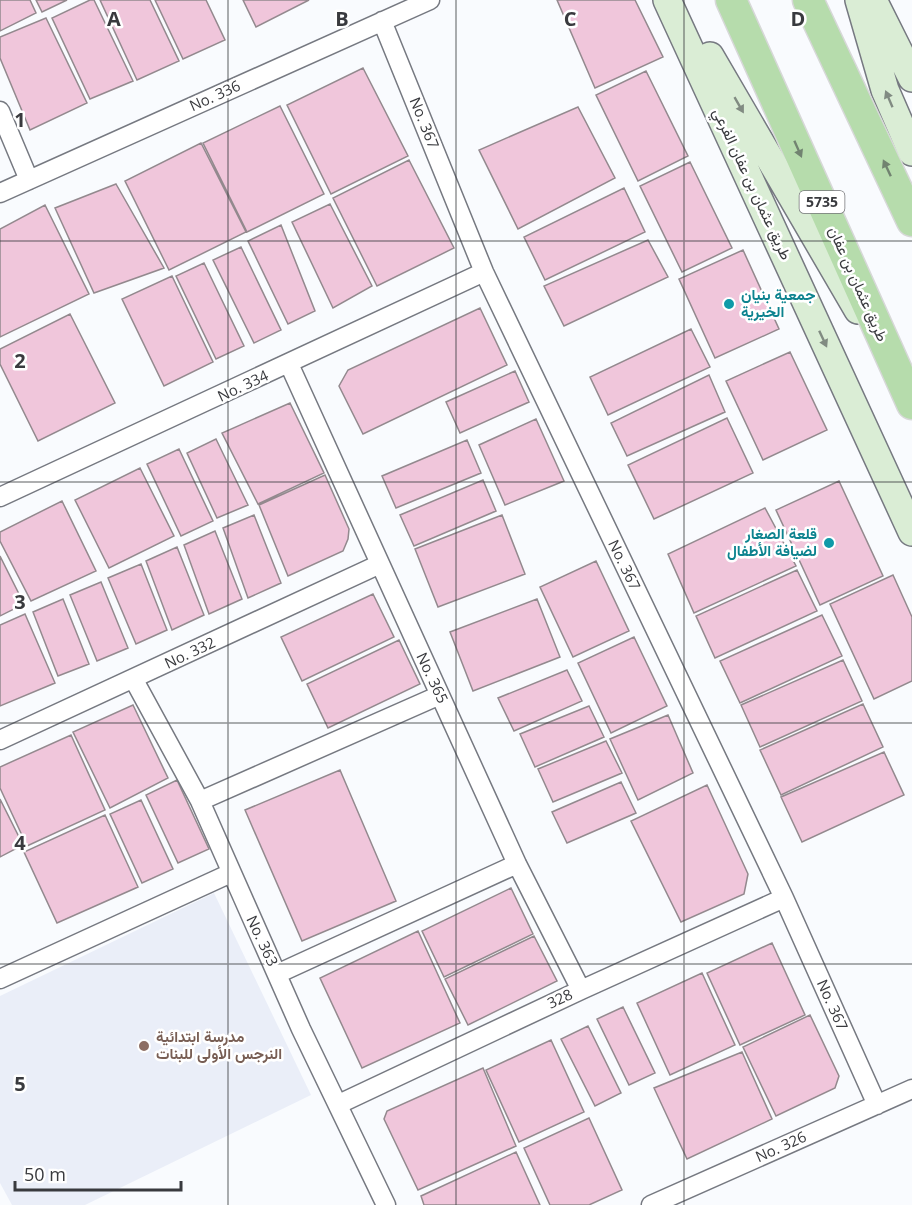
<svg xmlns="http://www.w3.org/2000/svg" width="912" height="1205" font-family="'Open Sans',Vazirmatn,sans-serif">
  <rect width="100%" height="100%" fill="#f9fbfe"/>
  <path fill="#eaeef8" d="M214,893L311,1095L85,1205H12L0,1183V996Z"/>
  <path fill="#f0c6db" stroke="#93898e" stroke-width="1.5" d="M0,0H30L36,13L0,31Z
    M36,0H67L42,12Z
    M90,0H94L133,81L90,99L52,18Z
    M100,0H150L179,61L137,80Z
    M155,0H206L225,40L183,59Z
    M243,0H309L256,27Z
    M557,0H635L663,57L595,88Z
    M46,18L87,103L30,130L0,58V37Z
    M363,68L408,156L331,194L287,105Z
    M646,71L688,156L638,181L596,95Z
    M280,106L324,194L247,232L203,143Z
    M578,107L615,178L518,229L479,150Z
    M201,143L246,232L169,270L125,181Z
    M409,160L454,248L377,286L333,198Z
    M690,162L732,248L682,272L640,186Z
    M116,184L164,268L94,293L55,208Z
    M624,188L645,232L545,280L524,237Z
    M330,204L372,286L333,308L292,222Z
    M45,205L89,294L0,337V229Z
    M281,225L315,311L288,324L248,241Z
    M648,240L668,277L564,326L544,286Z
    M241,247L281,330L254,343L213,260Z
    M743,250L779,329L715,358L679,279Z
    M204,263L244,346L216,359L176,276Z
    M172,276L213,362L164,386L122,299Z
    M480,308L507,365L363,434L339,386L348,370Z
    M70,314L115,403L38,441L0,364V349Z
    M691,329L710,367L608,415L590,377Z
    M790,352L827,430L763,460L726,381Z
    M515,371L529,402L460,433L446,402Z
    M709,375L725,412L627,456L611,423Z
    M290,403L324,473L258,504L222,433Z
    M727,418L753,473L654,519L628,465Z
    M536,419L564,481L505,505L479,445Z
    M216,439L248,505L217,518L187,453Z
    M467,440L481,473L396,508L382,476Z
    M179,449L213,521L181,536L147,464Z
    M140,468L174,536L109,568L75,500Z
    M325,475L349,529L348,539L343,551L288,576L259,505Z
    M483,480L496,511L414,546L400,515Z
    M839,481L883,576L820,605L776,510Z
    M62,501L96,571L31,601L0,541V532Z
    M765,508L796,566L694,613L668,554Z
    M254,515L281,583L248,598L223,528Z
    M502,515L525,574L438,607L415,549Z
    M215,531L242,599L209,614L184,545Z
    M177,547L204,615L172,630L146,561Z
    M0,556L24,604L0,616Z
    M596,561L629,631L573,657L540,587Z
    M141,564L167,630L136,644L108,578Z
    M797,570L817,611L715,658L696,616Z
    M893,575L912,617V681L874,699L830,604Z
    M101,582L128,648L97,661L70,595Z
    M373,594L394,637L302,681L281,637Z
    M63,599L89,664L58,676L33,612Z
    M537,599L560,657L473,691L450,632Z
    M25,614L55,683L0,706V625Z
    M822,615L842,656L740,703L720,661Z
    M634,637L667,706L611,733L578,663Z
    M399,640L420,684L328,728L307,684Z
    M843,660L862,701L760,747L741,705Z
    M567,670L582,701L514,731L498,698Z
    M863,704L883,747L781,795L760,750Z
    M133,705L168,778L110,808L73,732Z
    M589,706L604,737L535,767L520,734Z
    M668,715L693,773L638,800L610,739Z
    M71,735L105,810L27,846L0,788V767Z
    M606,741L622,773L553,802L538,769Z
    M884,752L904,795L802,842L781,797Z
    M340,770L396,901L302,941L245,810Z
    M177,780L209,849L178,863L146,795Z
    M621,782L636,813L567,843L552,812Z
    M707,785L748,874L744,894L681,922L631,821Z
    M0,799L23,845L0,857Z
    M141,800L173,869L142,883L110,814Z
    M105,815L138,887L57,923L24,852Z
    M511,888L533,934L444,977L422,931Z
    M418,931L460,1023L362,1068L320,978Z
    M534,936L557,981L468,1025L445,979Z
    M772,943L805,1015L740,1045L707,973Z
    M702,973L735,1045L670,1075L637,1003Z
    M623,1007L655,1073L629,1085L597,1019Z
    M810,1015L839,1076L835,1088L776,1116L743,1047Z
    M588,1026L621,1093L595,1106L561,1039Z
    M551,1040L584,1112L519,1142L486,1070Z
    M742,1052L772,1119L687,1159L654,1088Z
    M483,1068L516,1146L418,1190L384,1119L387,1111Z
    M589,1118L622,1190L589,1205H550L524,1148Z
    M516,1152L540,1205H424L421,1196Z"/>
  <g fill="none" stroke-linecap="round" stroke-linejoin="round">
    <g stroke="#767981" stroke-width="21">
      <path id="street" d="M382,21L484,272L784,898L877,1105
        M0,111L29,180
        M0,193L430,0
        M289,364L517,864L581,990
        M0,497L484,272
        M134,680L200,801L301,1029L386,1205
        M0,740L380,564
        M200,801L440,695
        M277,974L517,864
        M0,979L231,873
        M339,1104L581,990L784,898
        M651,1205L912,1089"/>
    </g>
    <g stroke="#767981" stroke-width="30">
      <path id="secondary" d="M667,0L912,532
        M859,0L885,90L912,152
        M873,0L912,78
        M710,56L858,310"/>
    </g>
    <g stroke="#d7d8d8" stroke-width="33">
      <path id="primary" d="M731,0L912,404
        M808,0L912,221"/>
    </g>
    <use href="#street" stroke="#fff" stroke-width="18"/>
    <use href="#secondary" stroke="#daedd5" stroke-width="27"/>
    <use href="#primary" stroke="#b6dcac" stroke-width="30"/>
  </g>
  <defs><path id="oneway-solid" d="M-6-.8H1V-3.2L6.5 0L1 3.2V.8H-6Z" transform="scale(1.5)"/></defs>
  <g fill="#818b82">
    <use href="#oneway-solid" transform="translate(889 99) rotate(-113)"/>
    <use href="#oneway-solid" transform="translate(739 105) rotate(60)"/>
    <use href="#oneway-solid" transform="translate(823 339) rotate(65)"/>
  </g>
  <g fill="#718370">
    <use href="#oneway-solid" transform="translate(798 149) rotate(66)"/>
    <use href="#oneway-solid" transform="translate(887 168) rotate(-115)"/>
  </g>
  <path fill="none" stroke="#393a3e" stroke-width="1.5" stroke-opacity="0.55" d="M228,0V1205M456,0V1205M684,0V1205M0,241H912M0,482H912M0,723H912M0,964H912"/>
  <g fill="#0f9aa8" stroke="#fff" stroke-width="2">
    <circle cx="729" cy="304" r="6"/>
    <circle cx="829" cy="543" r="6"/>
  </g>
  <circle fill="#8d6e63" stroke="#fff" stroke-width="2" cx="144" cy="1046" r="6"/>
  <g text-anchor="middle" stroke-width="5" stroke-linejoin="round" paint-order="stroke">
    <rect fill="#fff" stroke="#747578" stroke-width="1.5" x="799.5" y="191" width="45" height="22" rx="4.5"/>
    <g font-size="14" font-weight="bold" fill="#393a3e">
      <text x="822" y="207">5735</text>
    </g>
    <g font-size="15" fill="#393a3e" stroke="#fff">
      <text transform="translate(215 96) rotate(-24)" y="5">No. 336</text>
      <text transform="translate(424 123) rotate(68)" y="5">No. 367</text>
      <text transform="translate(752 184) rotate(65)" y="5">طريق عثمان بن عفان الفرعي</text>
      <text transform="translate(858 284) rotate(66)" y="5">طريق عثمان بن عفان</text>
      <text transform="translate(243 386) rotate(-25)" y="5">No. 334</text>
      <text transform="translate(624 565) rotate(64)" y="5">No. 367</text>
      <text transform="translate(190 653) rotate(-25)" y="5">No. 332</text>
      <text transform="translate(432 678) rotate(65)" y="5">No. 365</text>
      <text transform="translate(262 941) rotate(65)" y="5">No. 363</text>
      <text transform="translate(560 999) rotate(-25)" y="5">328</text>
      <text transform="translate(832 1005) rotate(66)" y="5">No. 367</text>
      <text transform="translate(781 1147) rotate(-24)" y="5">No. 326</text>
    </g>
    <g font-size="15" font-weight="bold" fill="#0d838f" stroke="#fff" text-anchor="start">
      <text x="741" y="300">جمعية بنيان<tspan x="741" dy="17">الخيرية</tspan></text>
      <text x="817" y="539" text-anchor="end">قلعة الصغار<tspan x="817" dy="17">لضيافة الأطفال</tspan></text>
    </g>
    <g font-size="15" font-weight="bold" fill="#785e54" stroke="#fff" text-anchor="start">
      <text x="156" y="1042">مدرسة ابتدائية<tspan x="156" dy="17">النرجس الأولى للبنات</tspan></text>
    </g>
  </g>
  <g font-size="20" text-anchor="middle" font-weight="bold" fill="#393a3e" stroke="#fff" stroke-width="5" stroke-linejoin="round" paint-order="stroke">
    <text x="114" y="26">A</text>
    <text x="342" y="26">B</text>
    <text x="570" y="26">C</text>
    <text x="798" y="26">D</text>
    <text x="20" y="127">1</text>
    <text x="20" y="368">2</text>
    <text x="20" y="609">3</text>
    <text x="20" y="850">4</text>
    <text x="20" y="1091">5</text>
  </g>
  <path d="M15 1181v9h166v-9" fill="none" stroke="#393a3e" stroke-width="3"/>
  <text x="24" y="1181" font-size="18" fill="#393a3e" stroke="#ffffff" stroke-width="4.5" paint-order="stroke">50 m</text>
</svg>
